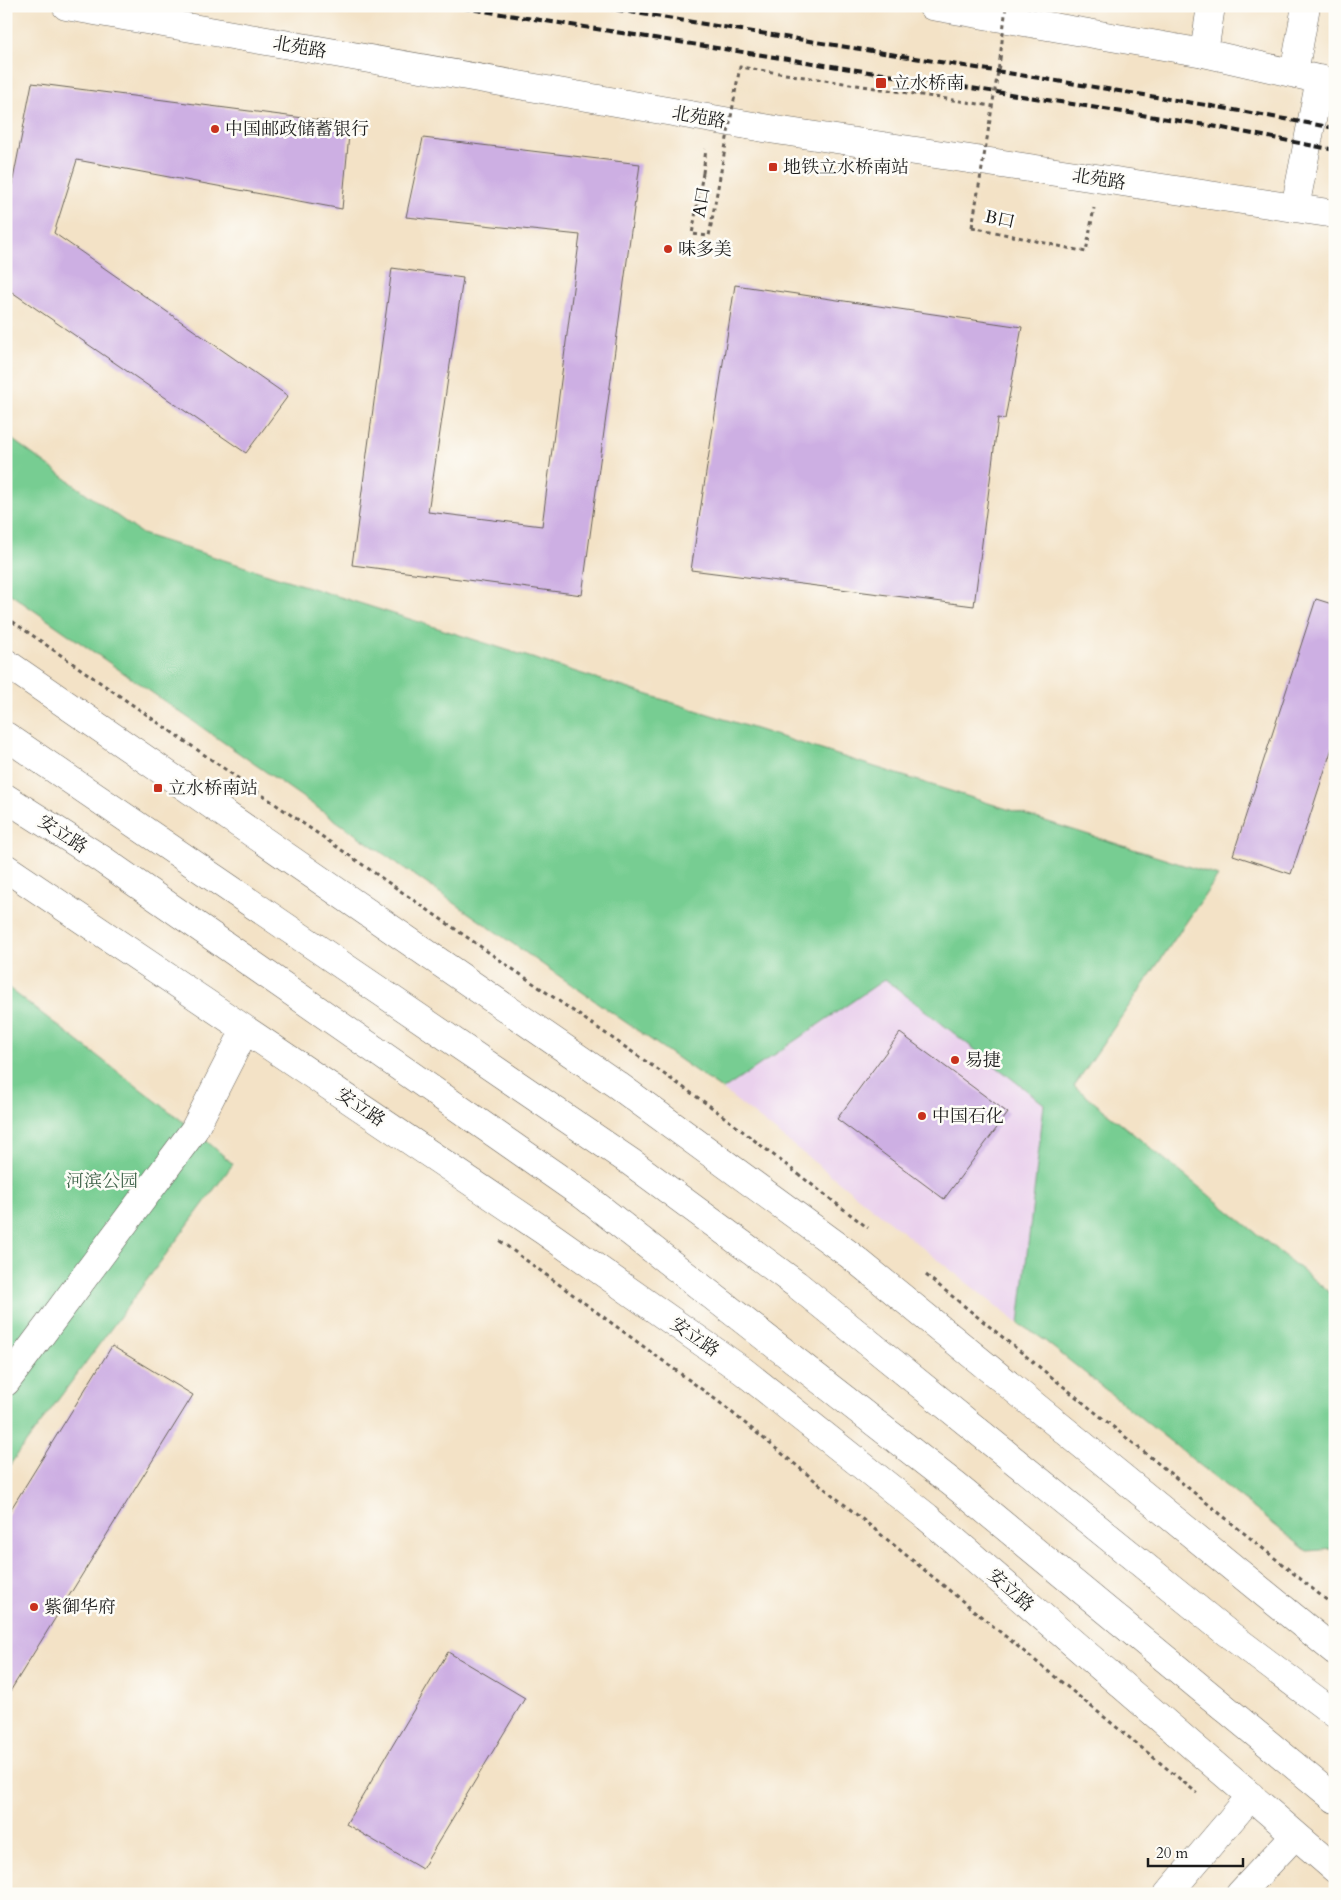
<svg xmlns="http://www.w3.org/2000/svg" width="1341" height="1900" font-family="Cardo,'Noto Serif SC',serif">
  <rect width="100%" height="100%" fill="#fdfcf7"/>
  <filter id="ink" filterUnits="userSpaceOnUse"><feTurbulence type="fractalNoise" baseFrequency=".02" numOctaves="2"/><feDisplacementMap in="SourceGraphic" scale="10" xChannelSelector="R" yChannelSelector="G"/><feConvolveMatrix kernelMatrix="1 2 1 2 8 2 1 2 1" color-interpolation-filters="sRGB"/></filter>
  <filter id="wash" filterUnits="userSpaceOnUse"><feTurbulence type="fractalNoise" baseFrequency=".0096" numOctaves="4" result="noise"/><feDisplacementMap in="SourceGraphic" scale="20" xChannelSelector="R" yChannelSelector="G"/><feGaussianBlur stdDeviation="1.12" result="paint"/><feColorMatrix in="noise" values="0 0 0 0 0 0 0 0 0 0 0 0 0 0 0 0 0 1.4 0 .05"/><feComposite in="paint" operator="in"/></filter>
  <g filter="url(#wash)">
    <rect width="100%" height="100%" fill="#f3e2c6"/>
    <path fill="#ead1ed" d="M885,979L1045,1104L1019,1324L723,1090Z"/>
    <path fill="#77cd92" stroke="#4a7457" d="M6,435L142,534L1218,876L1074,1086L1335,1297V1549L1307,1551L1040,1337L1019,1324L1044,1104L885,979L723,1090L6,591Z
      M6,986L194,1130L233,1164L6,1470Z"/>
    <g id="blocks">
      <path fill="#cdafe3" d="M32,83L350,124L342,209L77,160L54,233L288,396L246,453L6,288V215Z
        M423,138L640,164L582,595L352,565L392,268L463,278L428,512L542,526L580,235L406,217Z
        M735,285L1022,327L1005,419L998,418L974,606L691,570Z
        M1316,599L1335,605V739L1291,874L1233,855Z
        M900,1033L1008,1113L944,1199L837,1119Z
        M112,1346L193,1395L6,1698V1517Z
        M448,1652L525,1698L422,1869L346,1824Z"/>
    </g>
  </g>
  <g filter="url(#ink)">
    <use href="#blocks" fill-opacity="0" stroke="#676158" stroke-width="1"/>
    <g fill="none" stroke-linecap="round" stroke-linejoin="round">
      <g stroke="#676158" stroke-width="29">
        <path id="minor" d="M1204,53L1211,6
          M1294,73L1306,6
          M6,663L616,1084L850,1255L1335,1651
          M6,868L544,1231L743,1371L927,1517L1335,1869
          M6,1382L194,1130L245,1030
          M1168,1894L1251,1796
          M1240,1894L1295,1835"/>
      </g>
      <g stroke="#676158" stroke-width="29">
        <path id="major" d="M66,6L776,130L1335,214
          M932,6L1204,53L1335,83
          M1295,208L1320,79
          M6,736L632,1163L796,1284L1226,1632L1335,1714
          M6,798L100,858L583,1195L956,1486L1335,1799"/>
      </g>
      <path stroke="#676158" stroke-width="3" stroke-dasharray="4 4" stroke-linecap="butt" d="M735,93L740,67L992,106
        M988,132L1000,59
        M703,173L706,149
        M972,227L1086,252L1094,208
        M6,617L710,1106L868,1228
        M500,1241L719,1402L1197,1793
        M926,1275L1335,1607"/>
      <use href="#minor" stroke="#fff" stroke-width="28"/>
      <use href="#major" stroke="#fff" stroke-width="28"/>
      <path stroke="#1c1c1c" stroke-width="4" stroke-dasharray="8 4" stroke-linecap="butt" d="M451,6L1212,126L1335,150
        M593,6L1212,106L1335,128"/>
      <path stroke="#676158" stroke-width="3" stroke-dasharray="4 4" stroke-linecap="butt" d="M1000,59L1006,6
        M703,173L692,234L709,236L735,95
        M972,227L988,133"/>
    </g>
  </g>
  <g fill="#c8321e" stroke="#fdfcf7" stroke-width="2">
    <rect x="875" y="77" width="12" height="12" rx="2.5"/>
    <circle cx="215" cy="129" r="5"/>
    <rect x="768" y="162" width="10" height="10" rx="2.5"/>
    <circle cx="668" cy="249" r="5"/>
    <rect x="153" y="783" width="10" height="10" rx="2.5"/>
    <circle cx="955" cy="1060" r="5"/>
    <circle cx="922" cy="1116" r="5"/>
    <circle cx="34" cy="1607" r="5"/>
  </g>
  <g text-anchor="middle" stroke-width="5" stroke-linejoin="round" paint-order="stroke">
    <g font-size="18" fill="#1c1c1c" stroke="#fdfcf7">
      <text transform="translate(300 47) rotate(10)" y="6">北苑路</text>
      <text transform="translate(699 117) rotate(10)" y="6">北苑路</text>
      <text transform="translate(1099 179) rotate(9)" y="6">北苑路</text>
      <text transform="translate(701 202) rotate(-80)" y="6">A口</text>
      <text transform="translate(1000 219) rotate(12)" y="6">B口</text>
      <text transform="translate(63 834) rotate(33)" y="6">安立路</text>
      <text transform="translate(361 1107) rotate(34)" y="6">安立路</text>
      <text transform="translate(695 1337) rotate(35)" y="6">安立路</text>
      <text transform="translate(1011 1590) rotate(41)" y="6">安立路</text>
    </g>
    <g font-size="18" fill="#1c1c1c" stroke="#fdfcf7" text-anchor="start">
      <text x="892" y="89">立水桥南</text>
      <text x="225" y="135">中国邮政储蓄银行</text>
      <text x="783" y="173">地铁立水桥南站</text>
      <text x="678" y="255">味多美</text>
      <text x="168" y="794">立水桥南站</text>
      <text x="965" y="1066">易捷</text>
      <text x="932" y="1122">中国石化</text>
      <text x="44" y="1613">紫御华府</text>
    </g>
    <g font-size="18" fill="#40634b" stroke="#fdfcf7">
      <text x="102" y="1187">河滨公园</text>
    </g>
  </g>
  <rect width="1341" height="1900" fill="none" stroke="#fdfcf7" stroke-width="25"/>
  <path d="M1148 1858v8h95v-8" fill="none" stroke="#1c1c1c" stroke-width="2.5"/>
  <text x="1156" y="1858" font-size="15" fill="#1c1c1c" stroke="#fdfcf7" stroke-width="4" paint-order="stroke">20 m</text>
</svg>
